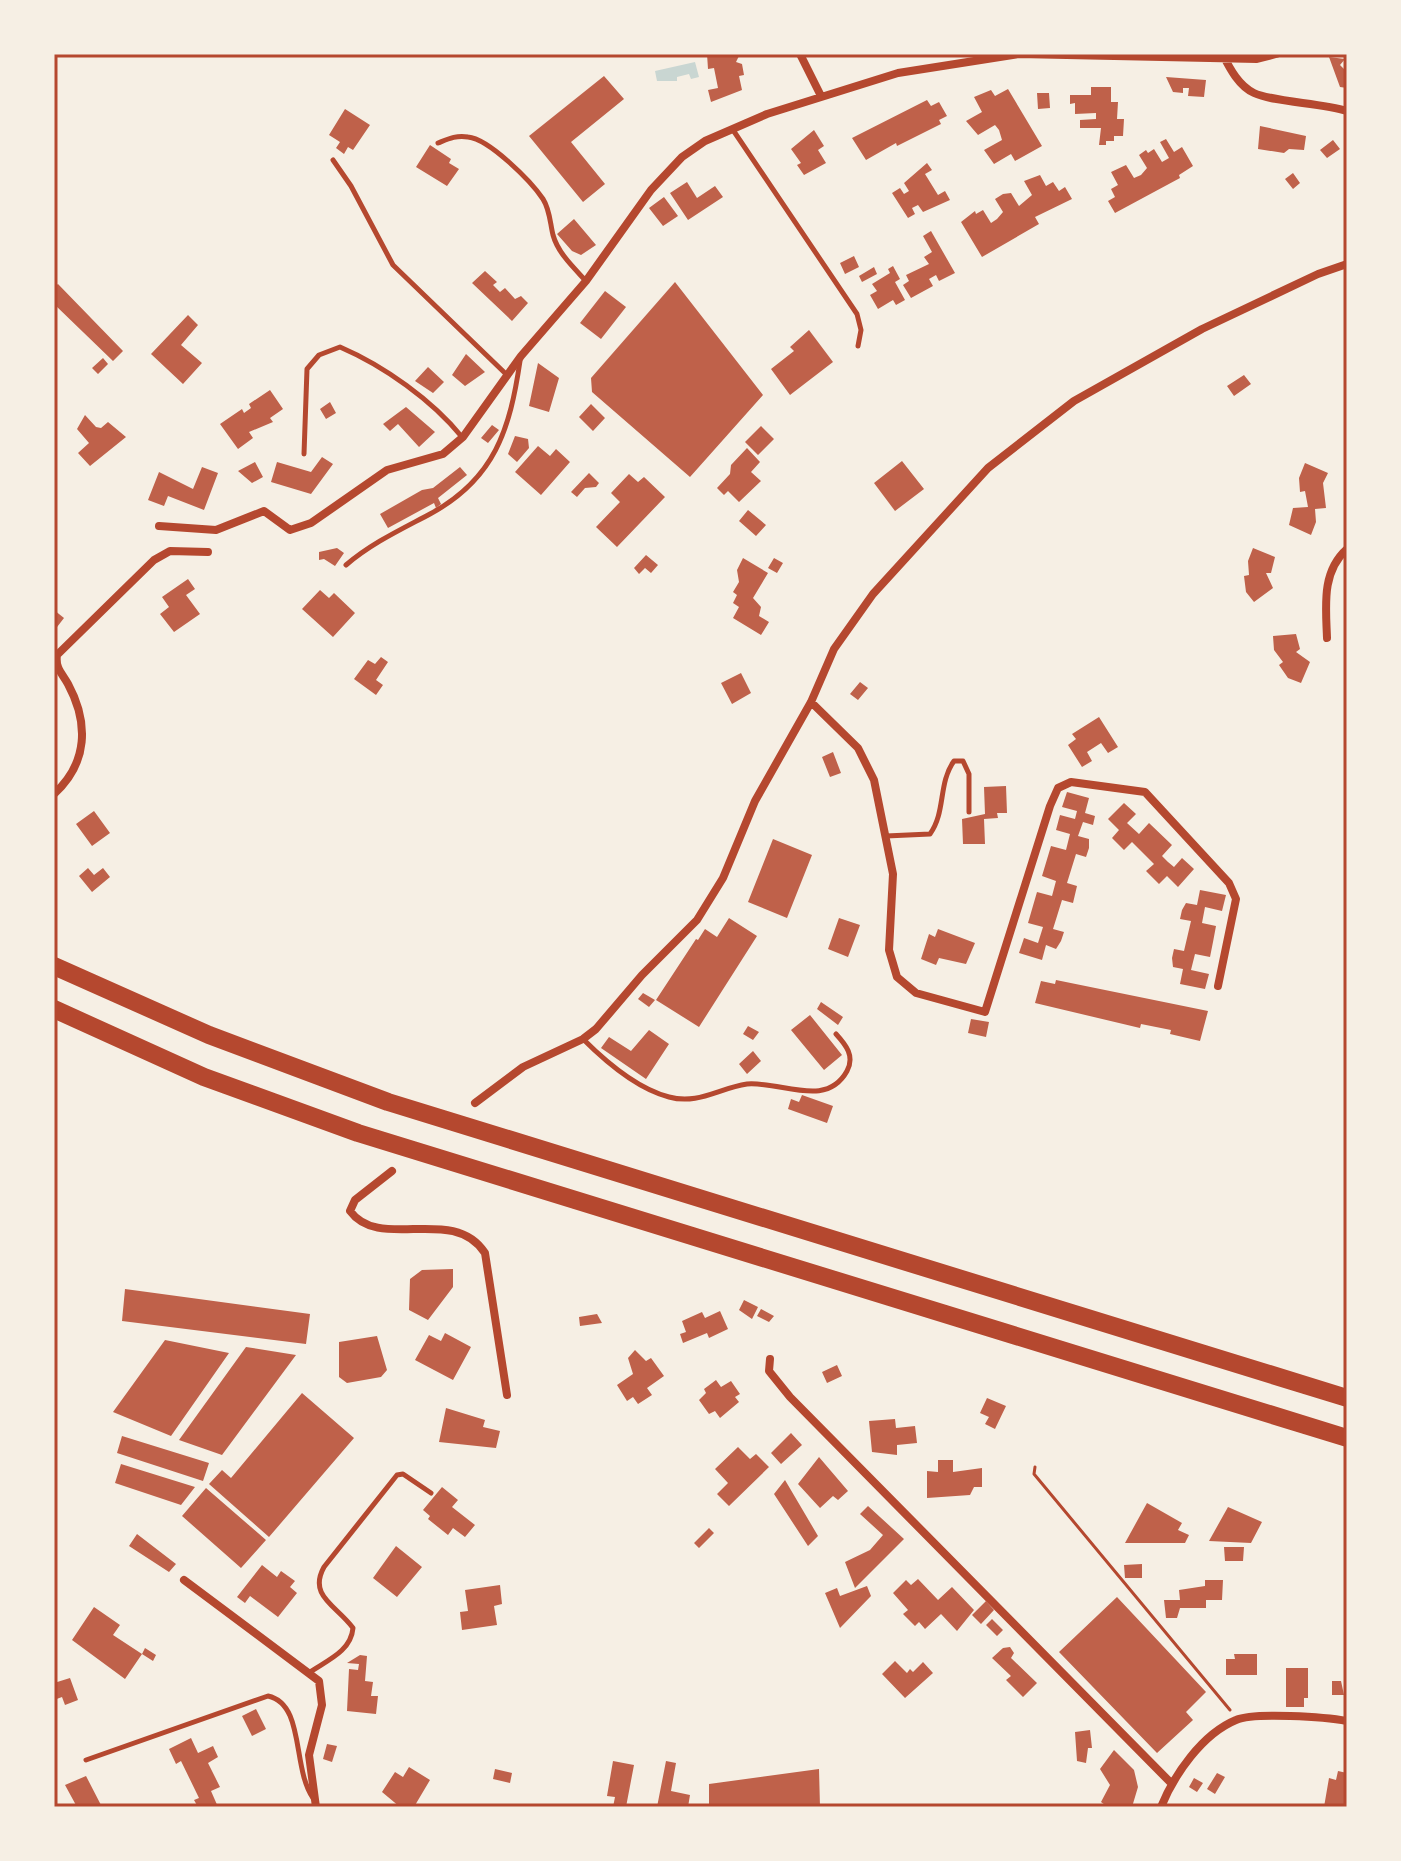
<svg xmlns="http://www.w3.org/2000/svg" width="1401" height="1861" font-family="'Varela Round',sans-serif">
  <rect width="100%" height="100%" fill="#f6efe4"/>
  <path fill="#c9d6d2" d="M695,62L699,77L691,79L689,74L677,77V81H657L655,71Z"/>
  <path fill="#bf614a" d="M707,54H740L736,62L742,64L744,75L739,76L742,90L711,102L708,90L718,88L714,68L708,69Z
    M1329,57L1345,59L1340,65L1347,72V88L1340,87Z
    M604,76L624,99L571,142L605,184L583,202L529,136Z
    M1166,77L1206,80L1204,97L1188,96L1189,88H1183V93L1173,92Z
    M1091,87H1111V102H1118L1117,119H1124L1123,136H1114V141H1106V145H1099L1101,128H1080V120L1096,119V113L1075,114V103L1070,104V95H1091Z
    M1008,89L1042,146L1015,161L1011,154L994,164L984,150L1002,140L999,130L995,125L978,135L966,121L982,112L974,97L991,90L995,96Z
    M1037,93H1049L1050,108L1038,109Z
    M927,100L931,106L939,102L947,116L939,120L941,124L897,146L896,143L866,160L852,138Z
    M345,109L370,125L353,150L348,147L344,154L336,148L340,142L329,135Z
    M1260,126L1306,136L1304,150L1289,149L1284,153L1258,149Z
    M814,130L824,146L818,150L826,163L804,175L797,165L801,163L791,149Z
    M1166,139L1174,152L1182,147L1193,166L1179,175L1180,178L1115,213L1108,201L1115,197L1111,189L1118,185L1111,172L1126,165L1134,178L1141,175L1147,168L1139,155L1146,150L1148,153L1154,149L1162,162L1169,158L1160,142Z
    M1333,140L1340,149L1327,158L1320,150Z
    M430,145L451,159L449,163L459,169L447,186L416,167Z
    M927,163L932,170L925,174L938,195L945,191L950,200L923,212L918,205L912,208L915,214L908,218L892,193L900,188L904,194L909,191L904,183Z
    M1293,173L1300,183L1293,189L1285,179Z
    M1040,175L1046,186L1053,182L1059,191L1065,187L1072,199L1035,217L1039,224L982,257L961,222L975,211L976,214L983,210L991,223L997,219L1003,212L995,199L1003,194L1011,193L1019,206L1032,195L1024,181Z
    M687,182L697,198L715,186L723,197L688,220L670,193Z
    M664,197L678,216L663,226L649,208Z
    M574,219L596,245L581,255L572,251L557,234Z
    M931,231L955,273L939,281L936,275L929,279L933,286L911,298L903,285L909,281L906,275L929,264L924,257L932,252L923,236Z
    M854,256L859,267L845,274L840,263Z
    M893,266L900,279L895,282L905,300L896,305L893,300L878,309L870,295L877,291L872,284L890,273L888,269Z
    M874,267L877,274L862,282L859,276Z
    M485,271L497,282L493,285L500,292L505,288L515,299L521,296L528,303L512,321L472,283Z
    M675,282L763,395L690,477L592,392L591,378Z
    M58,284L123,351L113,361L54,304V287Z
    M605,291L626,307L601,339L580,323Z
    M188,315L198,325L181,345L202,363L183,384L151,354Z
    M809,330L833,362L790,395L771,369L794,351L790,347Z
    M466,354L485,372L465,386L452,375Z
    M103,358L108,364L98,374L92,368Z
    M538,363L559,378L549,412L529,406Z
    M428,367L444,382L433,393L415,381Z
    M1244,375L1251,384L1234,396L1227,386Z
    M270,390L283,409L270,418L273,422L249,432L253,438L238,449L220,424L242,409L244,413L251,408L249,404Z
    M330,402L336,413L326,419L320,409Z
    M591,404L605,418L593,431L579,417Z
    M406,407L435,432L419,447L398,424L390,431L383,424Z
    M85,415L96,427L101,428L108,422L126,437L90,466L78,453L89,443L77,429Z
    M492,425L499,430L488,443L481,438Z
    M761,426L774,439L758,455L745,442Z
    M515,436L528,439L529,448L517,462L508,454Z
    M538,446L550,456L556,449L570,462L541,495L515,472Z
    M747,448L760,462L751,472L761,481L739,502L728,491L724,495L717,488L730,474L731,465Z
    M322,457L333,464L311,494L271,482L277,462L311,472Z
    M902,461L924,489L895,511L874,483Z
    M255,462L263,477L252,483L238,471Z
    M1305,463L1328,473L1323,483L1326,508L1315,509L1316,522L1311,535L1289,525L1293,508L1308,507L1305,491L1300,492L1299,478Z
    M202,467L218,473L204,510L168,496L164,506L148,500L159,472L193,489Z
    M460,467L467,475L438,498L441,504L436,508L434,503L388,528L380,514L422,490L433,488Z
    M589,473L599,483L596,487L585,488L577,497L571,492Z
    M629,474L638,482L644,477L665,497L617,547L596,527L620,502L611,493Z
    M748,510L766,525L756,536L739,521Z
    M337,548L344,553L335,566L324,559L319,560V552Z
    M1253,548L1275,557L1271,573H1266L1273,588L1254,602L1246,592L1244,576L1249,575L1248,561Z
    M646,555L658,565L651,573L645,568L639,574L634,568Z
    M743,558L768,573L753,598L761,607L759,616L769,622L761,635L733,618L739,607L733,603L737,595L733,592L739,582L737,570Z
    M774,558L783,563L777,573L768,568Z
    M188,579L195,589L186,595L200,614L174,632L160,614L169,607L162,597Z
    M320,590L329,598L334,593L355,613L333,637L302,609Z
    M54,610L64,618L54,631Z
    M1296,634L1300,649L1296,652L1310,662L1301,683L1288,678L1279,665L1283,662L1274,650L1273,636Z
    M381,657L388,662L376,680L383,685L376,695L354,679L368,660L375,664Z
    M741,673L751,693L732,704L721,683Z
    M860,682L868,688L858,700L850,694Z
    M1099,717L1118,747L1108,753L1101,743L1087,752L1092,761L1082,767L1068,745L1076,739L1072,734Z
    M833,752L841,773L830,777L822,757Z
    M1006,786L1007,813H997L998,818L984,819L985,844H963L962,819L985,814L984,787Z
    M1067,792L1089,798L1085,813L1095,816L1093,825L1083,822L1078,836L1089,839V848L1086,857L1076,854L1067,883L1077,886L1073,903L1062,900L1053,929L1064,932L1061,941L1056,949L1046,945L1042,960L1019,953L1024,938L1038,943L1043,927L1028,923L1037,892L1052,896L1056,881L1042,876L1051,846L1066,850L1070,834L1056,830L1060,815L1075,819L1077,811L1062,807Z
    M1124,803L1136,814L1127,823L1139,834L1149,823L1172,845L1162,856L1168,862L1174,867L1182,858L1194,869L1178,887L1167,876L1159,884L1146,871L1154,864L1132,842L1124,850L1112,838L1119,830L1108,819Z
    M94,811L110,833L92,846L76,824Z
    M773,839L812,855L787,918L748,902Z
    M88,868L94,875L103,868L110,877L92,892L79,876Z
    M1200,890L1226,895L1222,911L1205,907L1202,923L1216,926L1213,942L1210,957L1195,954L1191,970L1209,974L1205,989L1180,984L1183,969L1173,967L1172,958L1174,949L1184,951L1191,921L1180,919L1182,910L1186,903L1197,905Z
    M729,918L757,936L699,1027L656,1000L696,939L698,940L705,929L717,937Z
    M839,918L860,925L848,957L828,949Z
    M938,929L975,943L966,964L939,958L936,965L921,959L929,934L935,937Z
    M1056,980L1208,1011L1200,1041L1170,1034L1171,1030L1141,1024L1140,1028L1035,1003L1041,981L1055,984Z
    M643,993L655,1000L649,1007L638,999Z
    M821,1002L843,1017L838,1025L817,1009Z
    M810,1015L842,1055L824,1070L791,1030Z
    M971,1019L989,1022L986,1037L968,1033Z
    M748,1026L759,1032L753,1040L743,1034Z
    M649,1030L669,1044L646,1079L601,1048L609,1037L631,1051Z
    M753,1051L761,1061L747,1074L739,1064Z
    M802,1095L833,1106L827,1123L788,1109L791,1099L799,1102Z
    M453,1269V1287L428,1320L409,1310L410,1279L422,1270Z
    M125,1289L310,1314L306,1344L122,1321Z
    M744,1300L758,1307L752,1319L739,1310Z
    M761,1309L774,1316L769,1322L757,1316Z
    M720,1311L728,1329L709,1338L707,1333L683,1343L680,1334L686,1332L682,1321L702,1312L705,1318Z
    M597,1314L602,1323L580,1326L579,1317Z
    M445,1333L471,1347L453,1380L415,1360L429,1335L441,1341Z
    M377,1336L387,1370L381,1377L347,1383L339,1377V1342Z
    M165,1340L229,1353L171,1436L113,1412Z
    M246,1347L296,1355L222,1455L179,1440Z
    M635,1350L646,1361L651,1358L664,1376L647,1388L652,1395L638,1404L633,1397L627,1401L617,1385L633,1374L628,1358Z
    M837,1365L842,1376L827,1383L822,1372Z
    M716,1380L721,1387L731,1381L740,1394L735,1397L739,1402L720,1418L715,1411L709,1414L699,1400L706,1393L704,1389Z
    M302,1393L354,1438L269,1537L209,1484L222,1470L231,1478Z
    M987,1398L1006,1406L995,1429L985,1424L989,1417L980,1413Z
    M446,1408L485,1420L483,1427L500,1431L496,1448L439,1442Z
    M895,1419L896,1428L915,1426L917,1443L897,1445V1455L872,1452L869,1421Z
    M791,1433L802,1445L781,1464L771,1453Z
    M122,1436L209,1463L203,1481L117,1453Z
    M738,1447L750,1459L756,1454L769,1467L729,1506L717,1494L728,1483L715,1469Z
    M819,1457L848,1491L838,1500L833,1496L820,1508L798,1484Z
    M938,1460H953V1472L982,1468V1487H974L970,1495L927,1498V1471L938,1472Z
    M121,1464L195,1487L181,1505L115,1483Z
    M785,1480L818,1536L808,1546L774,1494Z
    M442,1487L458,1500L452,1507L475,1525L465,1537L453,1528L448,1535L428,1519L430,1516L423,1510Z
    M206,1488L266,1540L241,1568L182,1516Z
    M1147,1503L1182,1523L1178,1530L1189,1535L1185,1543H1125Z
    M868,1506L904,1539L855,1588L845,1562L870,1550L883,1535L860,1514Z
    M1228,1507L1262,1522L1251,1543L1209,1541Z
    M709,1528L714,1533L699,1548L694,1543Z
    M137,1534L176,1564L169,1572L129,1546Z
    M396,1546L422,1567L397,1597L373,1578Z
    M1224,1547H1244L1243,1561H1225Z
    M1142,1564V1578H1125L1124,1565Z
    M262,1565L277,1577L281,1571L295,1581L290,1587L297,1593L278,1617L250,1596L245,1603L237,1597Z
    M918,1579L938,1600L952,1587L974,1610L957,1631L941,1614L925,1629L919,1622L915,1626L903,1614L908,1610L893,1593L906,1580L911,1585Z
    M1205,1580H1223L1222,1600H1206V1608H1180L1177,1618H1166L1164,1600H1180L1179,1590L1205,1586Z
    M500,1585L502,1604L494,1606L497,1625L462,1630L460,1612L468,1611L465,1590Z
    M867,1586L871,1596L840,1628L825,1593L837,1588L840,1596Z
    M1117,1597L1206,1692L1186,1712L1193,1720L1157,1753L1059,1652Z
    M986,1601L994,1610L981,1624L972,1615Z
    M94,1607L120,1625L113,1635L142,1654L145,1648L156,1655L153,1661L142,1654L125,1679L72,1640Z
    M992,1619L1003,1630L997,1636L986,1625Z
    M1010,1647L1014,1653L1011,1658L1037,1683L1023,1697L1006,1680L1011,1676L992,1658L1003,1648Z
    M1234,1654H1257V1675H1226V1659H1235Z
    M360,1655L367,1656L365,1681L373,1682L371,1696H378L376,1714L347,1711L349,1669L358,1670L359,1664L347,1663Z
    M895,1661L907,1673L910,1669L913,1672L923,1662L933,1673L905,1698L882,1674Z
    M1286,1668H1308V1698H1304V1707H1286Z
    M70,1678L78,1700L65,1705L62,1697L54,1700V1683Z
    M1332,1681H1341L1344,1695H1332Z
    M256,1709L266,1729L252,1736L242,1716Z
    M1090,1730L1092,1748H1088L1086,1763L1077,1761L1075,1732Z
    M191,1738L198,1753L213,1746L218,1757L208,1763L220,1787L211,1791L218,1807H198L194,1800L199,1798L181,1761L176,1764L169,1749Z
    M327,1744L337,1746L332,1762L323,1759Z
    M1114,1750L1134,1770L1138,1787L1132,1807H1108L1101,1802L1110,1785L1100,1769Z
    M613,1761L634,1765L626,1807H613L615,1797L607,1796Z
    M666,1761L676,1763L671,1791L690,1795L688,1807H657Z
    M409,1767L430,1780L414,1807H400L382,1792L395,1772L403,1777Z
    M495,1769L512,1773L510,1783L493,1779Z
    M819,1769L820,1807H709V1784Z
    M1338,1771L1347,1773L1346,1807H1324L1329,1778L1336,1780Z
    M1217,1773L1225,1777L1215,1794L1207,1789Z
    M86,1776L102,1807H77L65,1785Z
    M1194,1778L1203,1783L1197,1792L1189,1787Z"/>
  <g fill="none" stroke-linecap="round" stroke-linejoin="round">
    <path stroke="#b5482f" stroke-width="3" d="M1035,1467L1034,1474L1230,1710"/>
    <path stroke="#b5482f" stroke-width="5" d="M733,130L857,314L861,330L858,346
      M438,143C448,139 456,135 468,137C489,139 531,181 543,199C550,210 550,223 553,235C558,253 573,267 586,281
      M333,160L351,186L393,265L508,376
      M304,454L307,369L319,355L340,347C384,366 432,400 462,437
      M346,565C372,543 400,530 430,514C495,479 510,429 520,361
      M886,836L930,834C946,812 938,783 954,761H963L969,774V812
      M583,1039C605,1061 638,1089 669,1097C698,1105 719,1088 747,1084C782,1081 826,1109 847,1071C855,1056 846,1045 836,1034
      M310,1672C328,1660 351,1651 353,1628C336,1605 308,1596 324,1567L397,1475L403,1474L431,1493
      M86,1760L268,1696C305,1704 292,1768 313,1798"/>
    <path stroke="#b5482f" stroke-width="8" d="M800,54L821,96
      M1223,55C1230,69 1239,86 1254,93C1273,102 1321,103 1347,111
      M159,526L216,530L264,511L290,530L311,523L387,470L443,454L463,437L521,356L586,281L651,190L682,157L705,141L767,114L898,73L1019,54L1257,59L1276,54
      M1327,638C1326,607 1321,572 1347,549
      M811,702L858,748L874,780L893,874L889,950L897,977L916,993L985,1012L1050,806L1058,788L1071,782L1145,792L1229,883L1236,899L1218,986
      M54,794C88,763 89,723 68,684C62,673 55,668 57,655L154,560L170,551L208,552
      M475,1103L523,1067L583,1039L596,1029L642,975L697,920L723,878L755,801L811,702L834,649L873,594L988,468L1074,401L1202,329L1318,274L1347,264
      M392,1171L355,1200L350,1211C380,1252 453,1204 485,1253L507,1395
      M770,1359L769,1371L790,1397L1171,1783
      M184,1580L319,1681L322,1705L309,1755L316,1807
      M1161,1807C1174,1775 1202,1734 1236,1720C1254,1712 1326,1717 1347,1721"/>
    <path stroke="#b5482f" stroke-width="18" d="M54,966L209,1035L388,1102L1347,1398
      M54,1009L204,1077L358,1133L1347,1438"/>
  </g>
  <rect width="1401" height="1861" fill="none" stroke="#f6efe4" stroke-width="112"/>
  <rect x="56" y="56" width="1289" height="1749" fill="none" stroke="#b5482f" stroke-width="3"/>
</svg>
